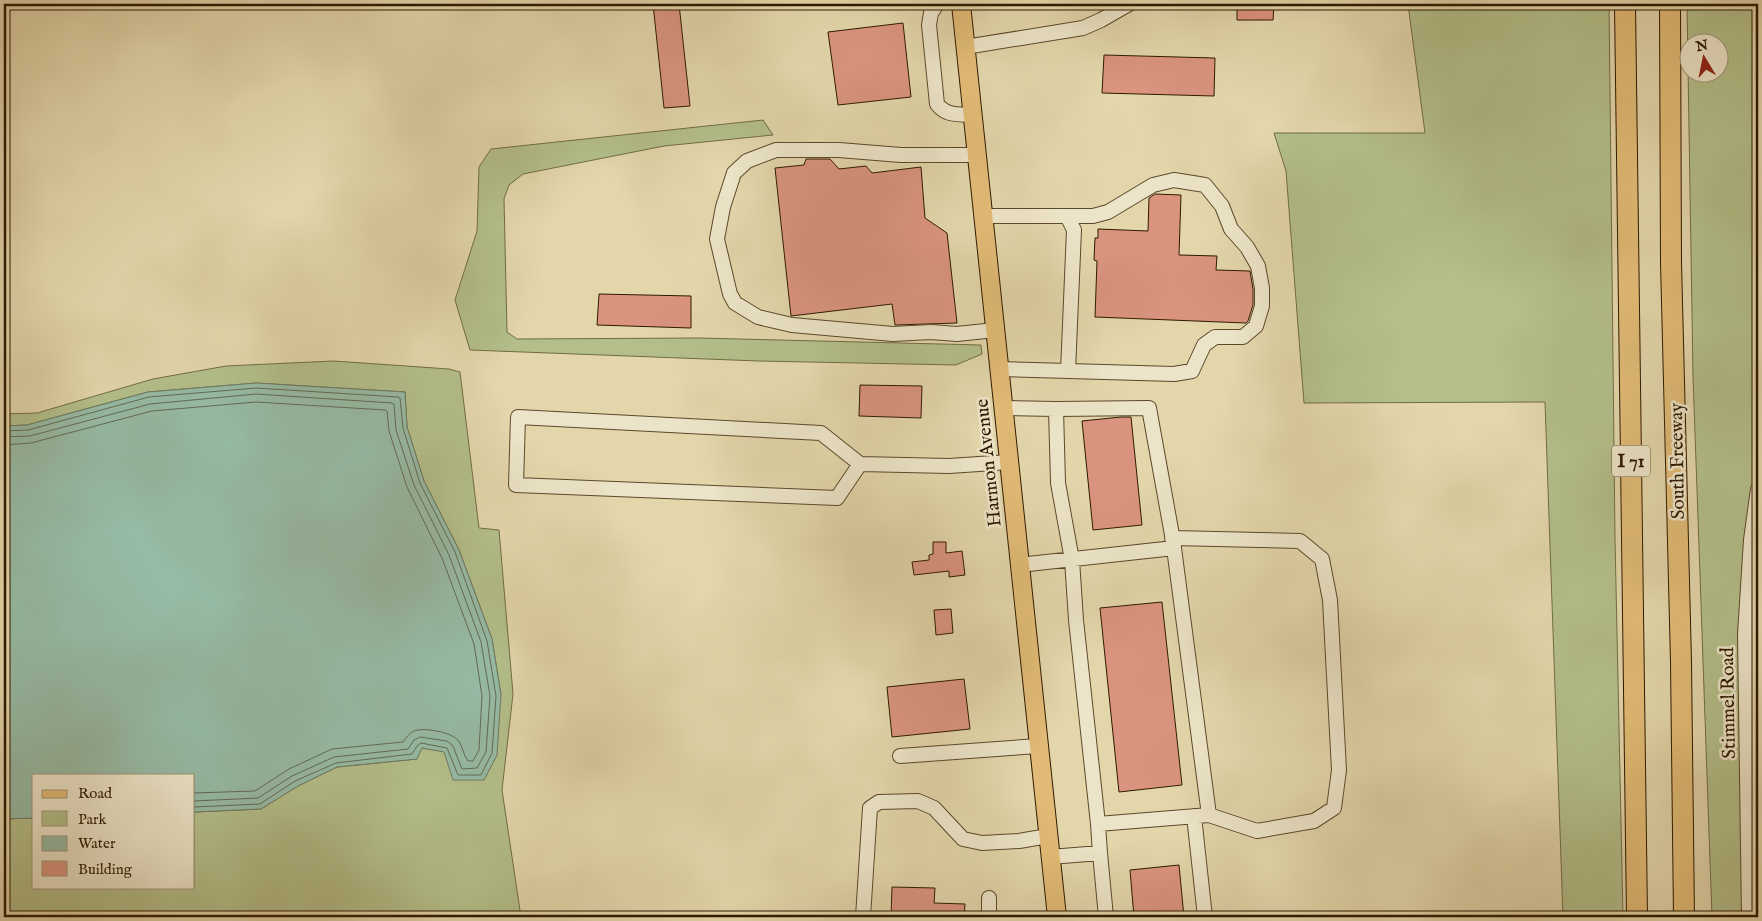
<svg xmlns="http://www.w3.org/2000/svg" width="1762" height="921" font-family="'IM FELL English',serif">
  <rect width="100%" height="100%" fill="#e2d6aa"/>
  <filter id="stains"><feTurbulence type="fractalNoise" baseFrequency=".004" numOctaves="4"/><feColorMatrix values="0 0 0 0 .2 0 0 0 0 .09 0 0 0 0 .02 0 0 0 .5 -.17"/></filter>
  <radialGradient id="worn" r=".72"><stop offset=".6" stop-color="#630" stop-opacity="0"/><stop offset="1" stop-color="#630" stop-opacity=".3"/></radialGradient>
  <path fill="#b3be89" stroke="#716c44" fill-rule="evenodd" d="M1408,4H1609L1615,538L1623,917H1563L1545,402L1304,403L1286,171L1274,133H1425Z
    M1687,4H1758V454L1749,524L1745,917H1712L1693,376ZM1690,42H1720V72H1690Z
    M763,120L773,135L664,146L523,174L509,185L504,199L507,332L517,339L699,338L981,345L982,354L956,365L759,361L470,350L455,300L477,231L479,167L491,149Z
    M334,361L449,369L460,372L479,528L499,530L513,694L502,790L521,917H4V819L34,818V887H194V812L261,809L298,786L337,767L417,759L421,748L444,751L501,695L492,639L459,550L424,481L407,427L405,392L256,383L148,392L27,425L4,426V414L37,413L153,379L226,366Z
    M1758,561V828L1755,650Z"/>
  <path fill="#96baa4" stroke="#6d7a62" d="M256,383L405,392L407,427L424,481L459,550L492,639L501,695L497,755L484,780H453L444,752L422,748L417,759L337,767L298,786L261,809L194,812V775H34V818L4,819V426L27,425L148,392Z"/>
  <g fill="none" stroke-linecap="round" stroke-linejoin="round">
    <path stroke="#626a52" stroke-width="1" d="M4,431L28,430L149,397L256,388L398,397L400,398L403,428L420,483L455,552L487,641L496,696L492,753L481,775H458L447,748L421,743L417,746L412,754L336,763L295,781L260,804L194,807
      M4,437L30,436L150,404L256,394L392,403L394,404L396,430L414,485L449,555L481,642L490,696L486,752L477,768L462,769L453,746L447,741L420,737L414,740L408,749L334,757L292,776L258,798L194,801
      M4,445L31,443L152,411L256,402L385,410L387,411L389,431L407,487L442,558L474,644L482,696L479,750L473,761H468C463,755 463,746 458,740C451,732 423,727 414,731C409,733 406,738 403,742L332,749L289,769L255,791L194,793"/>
  </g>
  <path fill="#da947e" stroke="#2f1900" d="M653,4H679L690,106L664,108Z
    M1237,4H1274L1273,20H1237Z
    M903,23L911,97L838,105L828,32Z
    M1104,55L1215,58L1214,96L1102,93Z
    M806,159H830L839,169L866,166L872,173L921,167L925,218L947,233L957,323L895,325L892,304L791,316L775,168L804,165Z
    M1155,194L1181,195L1179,255L1217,256L1216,270L1250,271L1253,289V305L1248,321L1246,323L1095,317L1097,261L1094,260L1095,238H1098V229L1148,231L1149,198Z
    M599,294L691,296V328L597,325Z
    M860,385L922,386L921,418L859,416Z
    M1121,417H1131L1142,525L1093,530L1082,421Z
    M933,542H946V553L962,551L965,575L949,577V571L914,575L912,562L929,560V555L933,554Z
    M1162,602L1182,785L1119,792L1100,608Z
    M951,609L953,633L936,635L934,610Z
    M964,679L970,729L892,737L887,687Z
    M1179,865L1184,917H1134L1130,870Z
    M892,887L935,888L934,903L965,904L964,917H891Z"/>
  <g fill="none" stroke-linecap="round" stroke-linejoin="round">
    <g stroke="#5c482a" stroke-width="16">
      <path id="minor" d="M937,4L931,13L929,25L937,104C946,116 958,114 972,115
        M965,47L1083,28L1101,20L1129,4
        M977,155H901L839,150H776L747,161L734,173L723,207L717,239L730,294L735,303L758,317L792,325L893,334L931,332L957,334L995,330
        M983,216H1093L1108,212L1153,185L1174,180L1205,185L1222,206L1231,229L1247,247L1258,266L1262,288V306L1256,326L1243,337H1215L1204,345L1192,371L1174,374L999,369
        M1067,216L1074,230L1068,371
        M1003,408L1056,409L1058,483L1072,560L1076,620L1098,824L1209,815L1174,548L1019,565
        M1056,409L1149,408L1174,546
        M860,464L821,433L518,417L516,485L837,498L860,464L949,466L1009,462
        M1172,538L1300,541L1322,559L1330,600L1339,770L1334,808L1314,821L1257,831L1209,815
        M900,756L1038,746
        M1194,816L1205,917
        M1098,824L1100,853
        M1050,857L1100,853L1106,917
        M863,917L870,808L879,802L918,801L934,808L963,839L982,843L1019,841L1048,836
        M989,917V898
        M1749,917L1745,634L1751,540L1758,489"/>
    </g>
    <g stroke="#2f1900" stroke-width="20">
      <path id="major" d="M961,4L1057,917"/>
    </g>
    <g stroke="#2f1900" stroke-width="22">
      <path id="highway" d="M1625,4L1637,917
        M1670,4L1671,262L1681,662L1684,917"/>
    </g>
    <use href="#minor" stroke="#ece4c8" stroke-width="14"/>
    <use href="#major" stroke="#e1bb75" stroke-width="18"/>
    <use href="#highway" stroke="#e1bb75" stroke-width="20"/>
  </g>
  <g text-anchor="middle" stroke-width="5" stroke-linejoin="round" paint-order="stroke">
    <rect fill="#ece4c8" stroke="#68563c" stroke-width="1" x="1612" y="445.5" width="38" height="31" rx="4"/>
    <g font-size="18" font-weight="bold" fill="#2f1900">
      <text x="1631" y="467">I 71</text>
    </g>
    <g font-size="19" fill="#2f1900" stroke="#ece4c8">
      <text transform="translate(1676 461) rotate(-91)" y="7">South Freeway</text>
      <text transform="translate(987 463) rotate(-96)" y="7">Harmon Avenue</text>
      <text transform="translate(1727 703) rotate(-91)" y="7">Stimmel Road</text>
    </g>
  </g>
  <rect width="1762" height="921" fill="none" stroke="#e2d6aa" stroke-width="20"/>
  <rect x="5" y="5" width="1752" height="911" fill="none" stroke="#2f1900" stroke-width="2.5"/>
  <rect x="10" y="10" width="1742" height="901" fill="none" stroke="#2f1900"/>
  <rect x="32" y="774" width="162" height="115" fill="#ece4c8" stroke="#a09378"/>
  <rect x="42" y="790" width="25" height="8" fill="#e1bb75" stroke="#a09378"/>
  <text x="78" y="798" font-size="15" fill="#2f1900">Road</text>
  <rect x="42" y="811" width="25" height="15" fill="#b3be89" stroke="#a09378"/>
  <text x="78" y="824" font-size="15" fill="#2f1900">Park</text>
  <rect x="42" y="836" width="25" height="15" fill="#96baa4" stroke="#a09378"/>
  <text x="78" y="848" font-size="15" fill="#2f1900">Water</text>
  <rect x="42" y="861" width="25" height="15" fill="#da947e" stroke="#a09378"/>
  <text x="78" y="874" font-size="15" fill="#2f1900">Building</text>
  <g transform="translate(1704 58) rotate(350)"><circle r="24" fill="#ece4c8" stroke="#a09378"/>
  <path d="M0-4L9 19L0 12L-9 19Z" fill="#8f2418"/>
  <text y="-8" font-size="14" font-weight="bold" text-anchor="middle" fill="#2f1900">N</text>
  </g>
  <rect width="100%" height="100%" filter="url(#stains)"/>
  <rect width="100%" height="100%" fill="url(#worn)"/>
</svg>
